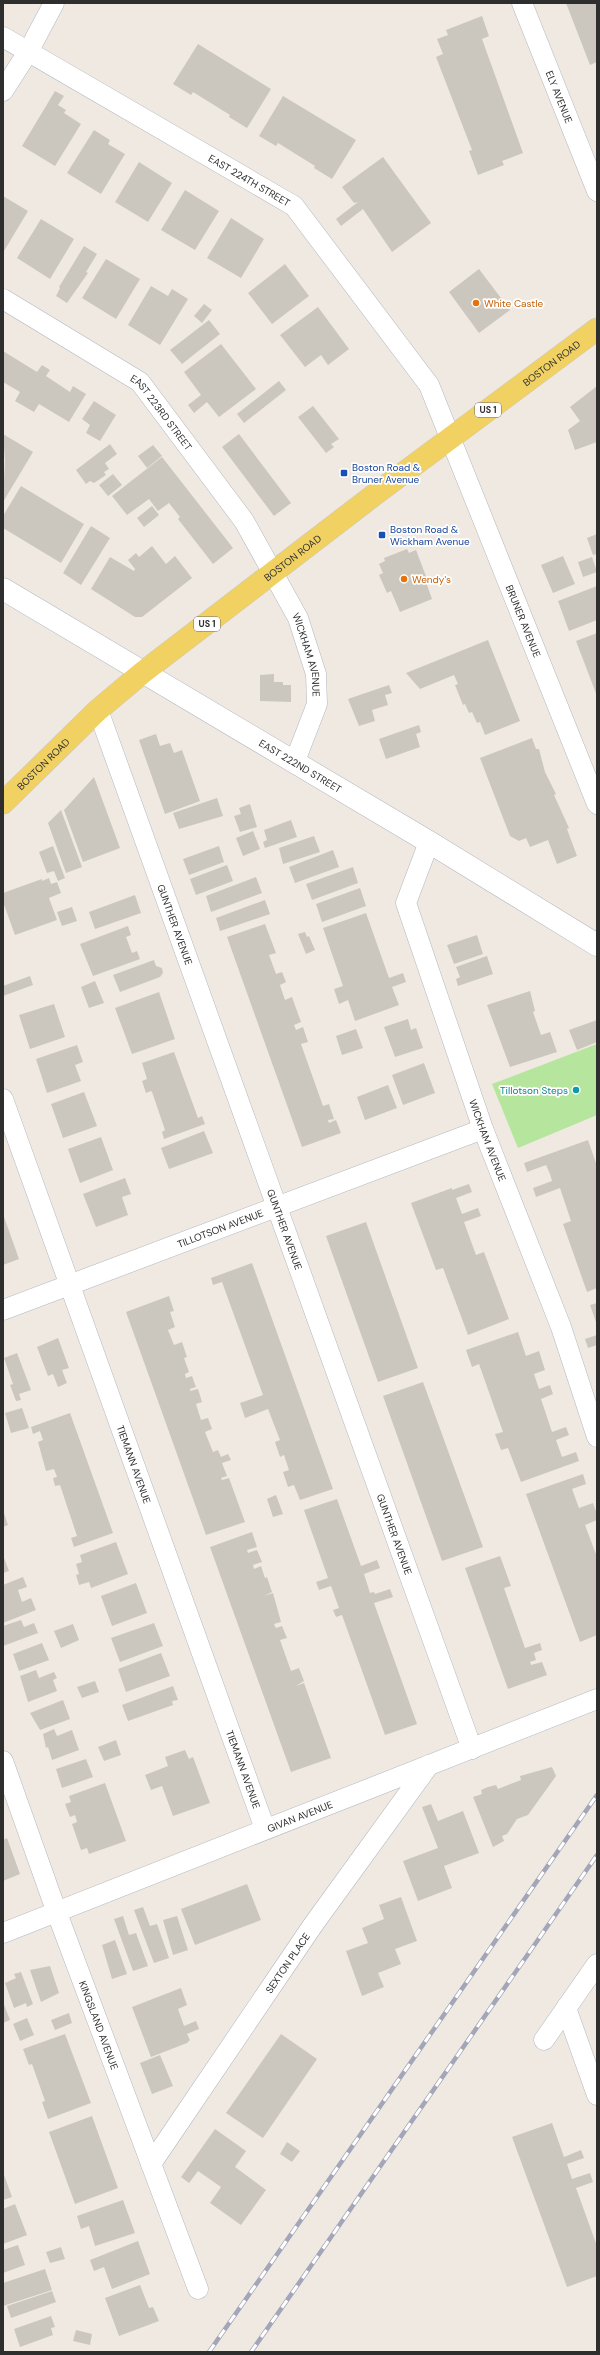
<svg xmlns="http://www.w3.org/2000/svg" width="600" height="2355" font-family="'DM Sans',sans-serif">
  <rect width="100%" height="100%" fill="#efe9e1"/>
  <path fill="#b6e59e" d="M597,1044V1115L518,1148L492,1084Z"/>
  <path fill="#cbc7bf" d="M566,3H597V62L590,65Z
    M482,16L489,36L482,39L523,153L502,161L504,165L478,175L469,151L472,150L436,57L443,54L437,39L448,35L446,30Z
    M198,44L271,89L247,128L229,117L230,115L193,92L191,95L173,84Z
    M55,91L64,96L58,105L66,110L64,113L81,124L55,166L22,146Z
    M283,96L356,140L332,179L314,168L315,166L278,143L276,146L259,136Z
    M94,130L110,140L108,144L125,154L101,194L67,173Z
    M383,157L431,223L392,252L363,209L341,226L336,219L358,202L354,203L342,187Z
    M139,162L172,183L148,222L115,202Z
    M185,190L219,211L195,250L161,230Z
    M3,196L28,211L4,251L3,250Z
    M231,218L264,239L241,278L207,258Z
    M41,219L74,239L50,279L17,258Z
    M84,246L97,254L86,272L88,273L67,303L56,296L60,288L59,287Z
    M106,259L140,279L116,319L82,298Z
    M285,264L309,296L272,324L248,293Z
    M479,269L510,310L479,333L449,292Z
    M151,286L168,296L172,289L188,299L160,345L128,325Z
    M204,304L212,310L202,323L194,316Z
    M318,307L349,349L328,365L321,355L305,367L280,335Z
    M209,320L220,334L182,364L170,350Z
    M221,344L256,389L219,417L207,402L194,413L188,405L201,395L184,372Z
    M3,351L37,372L42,365L50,370L46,376L70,392L73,386L86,394L69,422L39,404L34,412L15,401L20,392L3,382Z
    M279,381L286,390L244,423L237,414Z
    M597,386V442L575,450L568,430L580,421L570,407Z
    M94,401L116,415L100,441L86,433L90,425L82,419Z
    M313,406L339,439L331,444L334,447L326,453L298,417Z
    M3,434L33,452L3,502L5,461Z
    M239,434L291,503L274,516L222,447Z
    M110,444L117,454L105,463L109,469L104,472L106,475L94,483L90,481L86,484L76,470Z
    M153,445L162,456L147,468L138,456Z
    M162,457L233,548L213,564L178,519L180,517L169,503L158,511L149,499L127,515L112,496Z
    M113,474L122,485L108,496L99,485Z
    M21,486L84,524L61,563L3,528V516Z
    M152,506L159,515L144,527L137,518Z
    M91,526L110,538L81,585L63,573Z
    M597,534V554L593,555L587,538Z
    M152,546L166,564L175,556L192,578L142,617H135L91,589L110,557L134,571L135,569L128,560L136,553L139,557Z
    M407,549L409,553L416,550L429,584L427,585L432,599L400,612L391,591L387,593L379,575L383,573L379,564L385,561L384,558Z
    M563,556L575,584L553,593L541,565Z
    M592,557L597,572L583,577L578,562Z
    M597,586V620L569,631L558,601Z
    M597,633V696L576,641Z
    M488,640L520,721L485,735L480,722L477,723L472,712L469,713L465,704L463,705L455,685L458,684L454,675L420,689L406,673Z
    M274,674V682H283V685H291V702L260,701V675Z
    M389,685L392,693L385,695L388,705L372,710L375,721L359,726L348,699Z
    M419,725L421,732L416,734L420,747L386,759L379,739Z
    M156,734L160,746L170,743L174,753L182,750L200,801L165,814L139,740Z
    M532,738L536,749H539L545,772L556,794L554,795L569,828L567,829L577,856L557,864L548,840L530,847L526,838L519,841L510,836L480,758Z
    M94,777L120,848L83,862L64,810Z
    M217,798L223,816L179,829L173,813Z
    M250,804L257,827L240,832L234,816L241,814L239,808Z
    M61,810L82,867L66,873L48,823Z
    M291,820L297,837L265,848L263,842L267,840L264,830Z
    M253,831L260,849L243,856L236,838Z
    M314,836L320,852L283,864L279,848Z
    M53,846L65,878L58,881L54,871L47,873L39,852Z
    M219,846L224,862L189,875L183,859Z
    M333,850L339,867L295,883L289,867Z
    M227,865L233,881L196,895L190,879Z
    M353,867L358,883L312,900L306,884Z
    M256,877L262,893L211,912L206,896Z
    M49,878L51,884L57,882L61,893L49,898L57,920L15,935L3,902V893L42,879V881Z
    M360,888L366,906L322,922L316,904Z
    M135,895L141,913L95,929L89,912Z
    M265,900L270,914L220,931L216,918Z
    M72,907L77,921L62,926L57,912Z
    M366,913L389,978L403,973L406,982L392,987L399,1005L355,1021L348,1000L339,1004L334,989L343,986L323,928Z
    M265,924L276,953L269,955L276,974L282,972L286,982L280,985L285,1000L292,997L301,1022L294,1025L296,1030L303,1027L308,1042L301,1044L323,1106L329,1104L334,1119L328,1120L329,1123L336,1120L341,1133L302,1147L227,937Z
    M128,926L131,935L126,937L132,953L137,951L140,959L93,976L80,944Z
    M305,932L307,937L309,936L315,950L306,954L298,934Z
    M477,935L483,954L454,964L447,945Z
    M487,956L493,974L458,986L456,979L460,977L456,967Z
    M154,960L156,966L162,968L163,973L160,977L120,992L113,975Z
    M30,976L33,985L3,996V986Z
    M95,981L104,1003L89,1008L81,987Z
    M530,991L535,1011L533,1012L541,1035L550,1032L557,1052L510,1067L487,1005Z
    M159,992L175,1039L132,1054L115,1008Z
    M54,1004L65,1037L30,1049L19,1015Z
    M408,1019L411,1030L416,1028L423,1048L395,1057L384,1027Z
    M597,1020V1042L577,1050L569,1030Z
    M356,1029L363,1048L342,1055L336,1036Z
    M77,1045L83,1062L75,1065L81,1081L47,1093L36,1059Z
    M174,1052L198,1118L202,1116L205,1124L164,1139L162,1132L165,1130L152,1092L151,1091L146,1093L142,1081L147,1079L142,1063Z
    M424,1063L435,1093L403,1105L392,1075Z
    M388,1085L397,1108L365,1120L357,1097Z
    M84,1092L97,1126L63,1138L51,1104Z
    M204,1131L213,1153L169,1169L161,1148Z
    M101,1137L113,1170L80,1183L68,1149Z
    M588,1140L597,1166V1288L587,1292L563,1224L571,1221L560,1188L536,1197L533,1188L552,1181L550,1174L546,1165L527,1172L524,1163Z
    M125,1178L131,1194L122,1197L128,1215L96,1227L83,1194Z
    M469,1184L472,1192L456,1198L462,1214L478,1208L481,1216L464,1222L476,1255L484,1252L509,1319L468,1335L443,1268L436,1270L411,1203L452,1188V1190Z
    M3,1214L19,1259L3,1265Z
    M366,1222L418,1368L378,1382L326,1236Z
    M252,1263L333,1489L300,1500L294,1485L288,1487L283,1472L289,1470L284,1455L280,1457L275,1442L280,1440L268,1409L245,1418L240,1403L263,1395L222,1282L213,1285L211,1278Z
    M169,1296L174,1311L170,1312L175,1327L168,1330L174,1345L182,1342L187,1357L184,1358L189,1372L185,1374L186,1378L192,1376L196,1387L190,1389V1391L198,1389L202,1402L196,1404L201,1420L208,1418L212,1429L205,1432L213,1452L218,1450L221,1457L228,1454L231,1460L222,1463L227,1476L221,1478L222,1480L229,1478L245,1522L206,1535L126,1312Z
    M597,1303V1325L590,1305Z
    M518,1332L526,1356L539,1351L545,1370L534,1374L539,1389L550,1385L553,1394L541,1399L552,1432L566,1427L569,1435L556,1440L562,1457L576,1452L579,1461L521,1482L508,1448L501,1450L495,1434L503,1432L479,1364L472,1367L466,1350Z
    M597,1335V1345L588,1348L585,1339Z
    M58,1338L69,1368L62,1370L67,1383L58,1387L53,1374L48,1376L37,1347Z
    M17,1353L31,1390L19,1394L21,1400L16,1401L10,1385L13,1384L4,1358Z
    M423,1382L483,1547L442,1561L383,1396Z
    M22,1408L29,1428L11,1433L5,1413Z
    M70,1413L113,1533L74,1547L71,1538L77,1536L60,1485L55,1486L53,1478L57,1477L54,1469L46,1471L38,1442L43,1440L40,1431L33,1434L31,1427Z
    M583,1474L586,1484L572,1489L579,1508L593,1503L597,1514V1520L585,1525L597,1557V1635L580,1642L526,1494Z
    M276,1495L283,1514L273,1517L267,1499Z
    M337,1499L361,1566L377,1560L380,1568L364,1574L370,1593L374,1592L375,1594L390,1589L393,1597L374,1603L417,1724L385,1735L342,1615L336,1617L333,1610L339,1608L331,1586L319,1590L316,1582L328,1578L304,1510Z
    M3,1510L8,1525L3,1527Z
    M252,1532L257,1547L247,1550L248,1553L257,1550L262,1562L253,1565L254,1569L261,1566L265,1578L267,1577L272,1592L264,1596L273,1593L281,1622L274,1624L276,1628L282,1626L287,1638L280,1640L291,1671L299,1668L304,1681L296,1686L304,1683L331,1758L291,1772L210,1547Z
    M116,1542L128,1574L91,1588L89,1582L79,1585L76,1575L79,1574L76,1564L82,1562L80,1555Z
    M3,1555L9,1571L3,1573Z
    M500,1556L511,1586L504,1588L525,1648L540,1643L542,1650L534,1653L536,1660L530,1662L531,1664V1665L542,1662L547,1675L508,1689L465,1568Z
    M23,1577L27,1587L18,1590L22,1602L31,1598L36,1610L3,1623V1585Z
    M136,1583L147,1613L112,1626L101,1596Z
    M21,1620L24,1627L34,1623L38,1633L3,1646V1626Z
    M154,1623L163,1646L120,1662L111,1638Z
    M73,1624L79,1640L61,1648L54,1631Z
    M42,1643L49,1660L19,1671L13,1654Z
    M161,1653L170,1676L126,1692L118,1669Z
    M36,1670L39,1678L54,1672L57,1678L53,1680L57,1691L28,1702L20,1676Z
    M95,1681L99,1692L82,1698L77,1687Z
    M173,1686L178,1700L172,1701L173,1705L128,1721L122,1705Z
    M63,1700L70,1719L40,1730L30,1713Z
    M54,1729L57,1736L72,1730L79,1750L52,1760L48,1747L46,1748L43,1734Z
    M116,1740L121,1755L104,1761L98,1747Z
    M185,1750L189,1759L193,1757L210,1803L173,1816L162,1786L151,1790L145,1775L168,1766L165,1757Z
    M86,1759L93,1777L62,1788L56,1769Z
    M552,1767L556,1776L528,1815L517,1819L507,1834L502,1836L504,1841L493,1847L473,1797L482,1794L481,1790L488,1787L496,1785L498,1789L521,1780L520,1776Z
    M105,1783L126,1841L89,1854L87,1848L81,1850L72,1824L77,1822L75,1815L70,1817L65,1804L71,1802L69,1796Z
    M431,1804L438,1821L463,1811L479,1853L444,1866L452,1888L418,1901L403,1861L438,1848L422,1807Z
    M7,1838L20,1874L3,1881V1840Z
    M247,1884L261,1920L195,1945L181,1909Z
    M401,1897L417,1941L395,1949L401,1964L378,1973L384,1987L362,1996L346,1951L368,1943L362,1928L384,1919L379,1905Z
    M143,1907L150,1926L157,1924L169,1958L154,1963L134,1910Z
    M123,1916L129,1935L136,1933L148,1966L133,1971L114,1919Z
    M177,1916L188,1950L173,1955L163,1920Z
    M115,1940L127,1974L112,1979L102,1945Z
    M50,1966L59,1993L41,2002L30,1970Z
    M21,1972L33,2004L27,2007L26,2003L14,2008L5,1983L16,1978L14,1974Z
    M181,1988L187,2005L178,2009L184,2026L196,2021L199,2029L187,2034L190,2040L187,2043L151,2057L132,2007Z
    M3,2002L10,2020L3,2023Z
    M69,2013L72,2023L55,2030L51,2020Z
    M27,2018L34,2035L20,2041L13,2024Z
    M65,2034L91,2103L48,2119L42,2102L45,2101L32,2064L29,2065L23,2049Z
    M281,2034L317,2059L263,2138L226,2113Z
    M160,2055L173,2086L152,2094L140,2063Z
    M92,2116L118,2188L75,2204L49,2132Z
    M552,2123L564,2157L581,2150L584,2158L567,2164L572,2179L590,2173L593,2182L576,2188L597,2246V2276L567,2287L512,2137Z
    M215,2129L246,2151L235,2167L266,2190L241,2225L210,2203L221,2187L198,2171L189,2183L181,2177Z
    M287,2142L300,2151L292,2162L280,2154Z
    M3,2172L12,2197L3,2200Z
    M123,2200L135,2233L95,2246L89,2226L81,2229L77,2216Z
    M15,2204L27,2235L3,2244V2209Z
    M138,2241L150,2274L112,2289L104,2267L94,2271L90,2260Z
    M18,2245L25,2265L3,2273V2250Z
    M61,2247L65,2259L50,2263L46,2252Z
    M45,2269L52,2290L3,2306V2283Z
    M140,2285L149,2308L153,2307L159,2321L119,2336L105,2298Z
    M52,2291L56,2302L11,2318L7,2306Z
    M51,2316L55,2327L51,2328L53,2335L20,2347L14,2329Z
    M76,2330L92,2334L90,2345L73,2341Z"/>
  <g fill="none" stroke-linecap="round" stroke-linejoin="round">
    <g stroke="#b4b7c1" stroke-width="21">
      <g id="street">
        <path id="s1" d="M522,3L597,191"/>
        <path id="s2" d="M3,37L294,206L429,385L597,804"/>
        <path d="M3,91L28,52L54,3"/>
        <path id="s3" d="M3,299L140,382L244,521L298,618L316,674L317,704L295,761"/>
        <path id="s4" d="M98,710L472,1749"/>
        <path id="s5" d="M429,842L406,903L483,1129L561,1327L597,1437"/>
        <path id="s6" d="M3,1099L265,1829"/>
        <path id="s7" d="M3,1310L483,1129"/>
        <path id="s8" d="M3,1761L57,1913L198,2289"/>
        <path id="s9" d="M3,1933L597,1699"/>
        <path d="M566,2008L597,2095"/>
        <path d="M544,2040L597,1964"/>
        <path id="s10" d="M151,2164L313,1925L429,1765"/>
      </g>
    </g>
    <g stroke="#b4b7c1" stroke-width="23">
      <g id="secondary">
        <path id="s11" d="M3,589L429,842L597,945"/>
      </g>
    </g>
    <g stroke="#c9c9c9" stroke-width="23">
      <g id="primary">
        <path id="s12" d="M3,803L98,710L142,673L374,495L597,329"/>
      </g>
    </g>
    <use href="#street" stroke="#fff" stroke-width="20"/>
    <use href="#secondary" stroke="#fff" stroke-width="22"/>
    <use href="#primary" stroke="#f2d163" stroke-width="22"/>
    <g stroke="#a3a6b8" stroke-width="4.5">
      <path id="rail" d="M209,2352L597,1795
        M251,2352L597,1855"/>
    </g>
    <use href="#rail" stroke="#fff" stroke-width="3" stroke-dasharray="9" stroke-linecap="butt"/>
  </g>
  <g fill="#e8710a" stroke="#fff" stroke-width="1.5">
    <circle cx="476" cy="303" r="4"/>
    <circle cx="404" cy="579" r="4"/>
  </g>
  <g fill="#1a4fb4" stroke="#fff" stroke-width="1.5">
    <rect x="340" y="469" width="8" height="8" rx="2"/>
    <rect x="378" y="531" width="8" height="8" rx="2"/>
  </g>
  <circle fill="#0f9aa8" stroke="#fff" stroke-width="1.5" cx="576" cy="1090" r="4"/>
  <g text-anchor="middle" stroke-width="3.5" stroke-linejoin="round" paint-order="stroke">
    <g fill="#fff" stroke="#6d6d6d" stroke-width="1">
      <rect x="475" y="403" width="26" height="14" rx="3"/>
      <rect x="194" y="617" width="26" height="14" rx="3"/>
    </g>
    <g font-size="9" font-weight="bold" fill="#2e2e2e">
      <text x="488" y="413">US 1</text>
      <text x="207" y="627">US 1</text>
    </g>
    <g font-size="10" fill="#2e2e2e" stroke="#fff">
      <text dy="4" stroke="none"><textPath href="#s1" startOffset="101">ELY AVENUE</textPath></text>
      <text dy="4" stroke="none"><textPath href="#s2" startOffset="285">EAST 224TH STREET</textPath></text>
      <text dy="4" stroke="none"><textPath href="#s12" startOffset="704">BOSTON ROAD</textPath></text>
      <text dy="4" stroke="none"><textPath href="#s3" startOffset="197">EAST 223RD STREET</textPath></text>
      <text dy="4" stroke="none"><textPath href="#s12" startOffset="380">BOSTON ROAD</textPath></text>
      <text dy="4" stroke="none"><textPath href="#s2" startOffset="815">BRUNER AVENUE</textPath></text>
      <text dy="4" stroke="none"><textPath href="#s3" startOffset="483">WICKHAM AVENUE</textPath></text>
      <text dy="4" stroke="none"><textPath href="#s12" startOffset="56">BOSTON ROAD</textPath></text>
      <text dy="4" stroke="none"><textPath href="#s11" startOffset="346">EAST 222ND STREET</textPath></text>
      <text dy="4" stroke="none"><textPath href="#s4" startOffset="228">GUNTHER AVENUE</textPath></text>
      <text dy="4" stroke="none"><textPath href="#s5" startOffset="316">WICKHAM AVENUE</textPath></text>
      <text dy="4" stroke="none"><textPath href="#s7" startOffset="232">TILLOTSON AVENUE</textPath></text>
      <text dy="4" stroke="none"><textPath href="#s4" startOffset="552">GUNTHER AVENUE</textPath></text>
      <text dy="4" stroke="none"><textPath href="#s6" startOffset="388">TIEMANN AVENUE</textPath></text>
      <text dy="4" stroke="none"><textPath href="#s4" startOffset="876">GUNTHER AVENUE</textPath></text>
      <text dy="4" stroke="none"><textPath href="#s6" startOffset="712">TIEMANN AVENUE</textPath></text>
      <text dy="4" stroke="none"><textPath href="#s9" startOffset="319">GIVAN AVENUE</textPath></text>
      <text dy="4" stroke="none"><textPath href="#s10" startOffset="243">SEXTON PLACE</textPath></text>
      <text dy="4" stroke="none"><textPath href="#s8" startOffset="281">KINGSLAND AVENUE</textPath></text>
    </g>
    <g font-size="10" fill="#c56008" stroke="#fff" text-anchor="start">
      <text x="484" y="307">White Castle</text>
      <text x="412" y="583">Wendy's</text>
    </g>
    <g font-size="10" fill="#164399" stroke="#fff" text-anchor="start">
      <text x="352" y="471">Boston Road &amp;<tspan x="352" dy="12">Bruner Avenue</tspan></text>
      <text x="390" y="533">Boston Road &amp;<tspan x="390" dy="12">Wickham Avenue</tspan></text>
    </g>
    <g font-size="10" fill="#0d838f" stroke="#fff" text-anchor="end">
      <text x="568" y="1094">Tillotson Steps</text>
    </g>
  </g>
  <rect width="600" height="2355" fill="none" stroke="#2e2e2e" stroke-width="8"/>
</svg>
